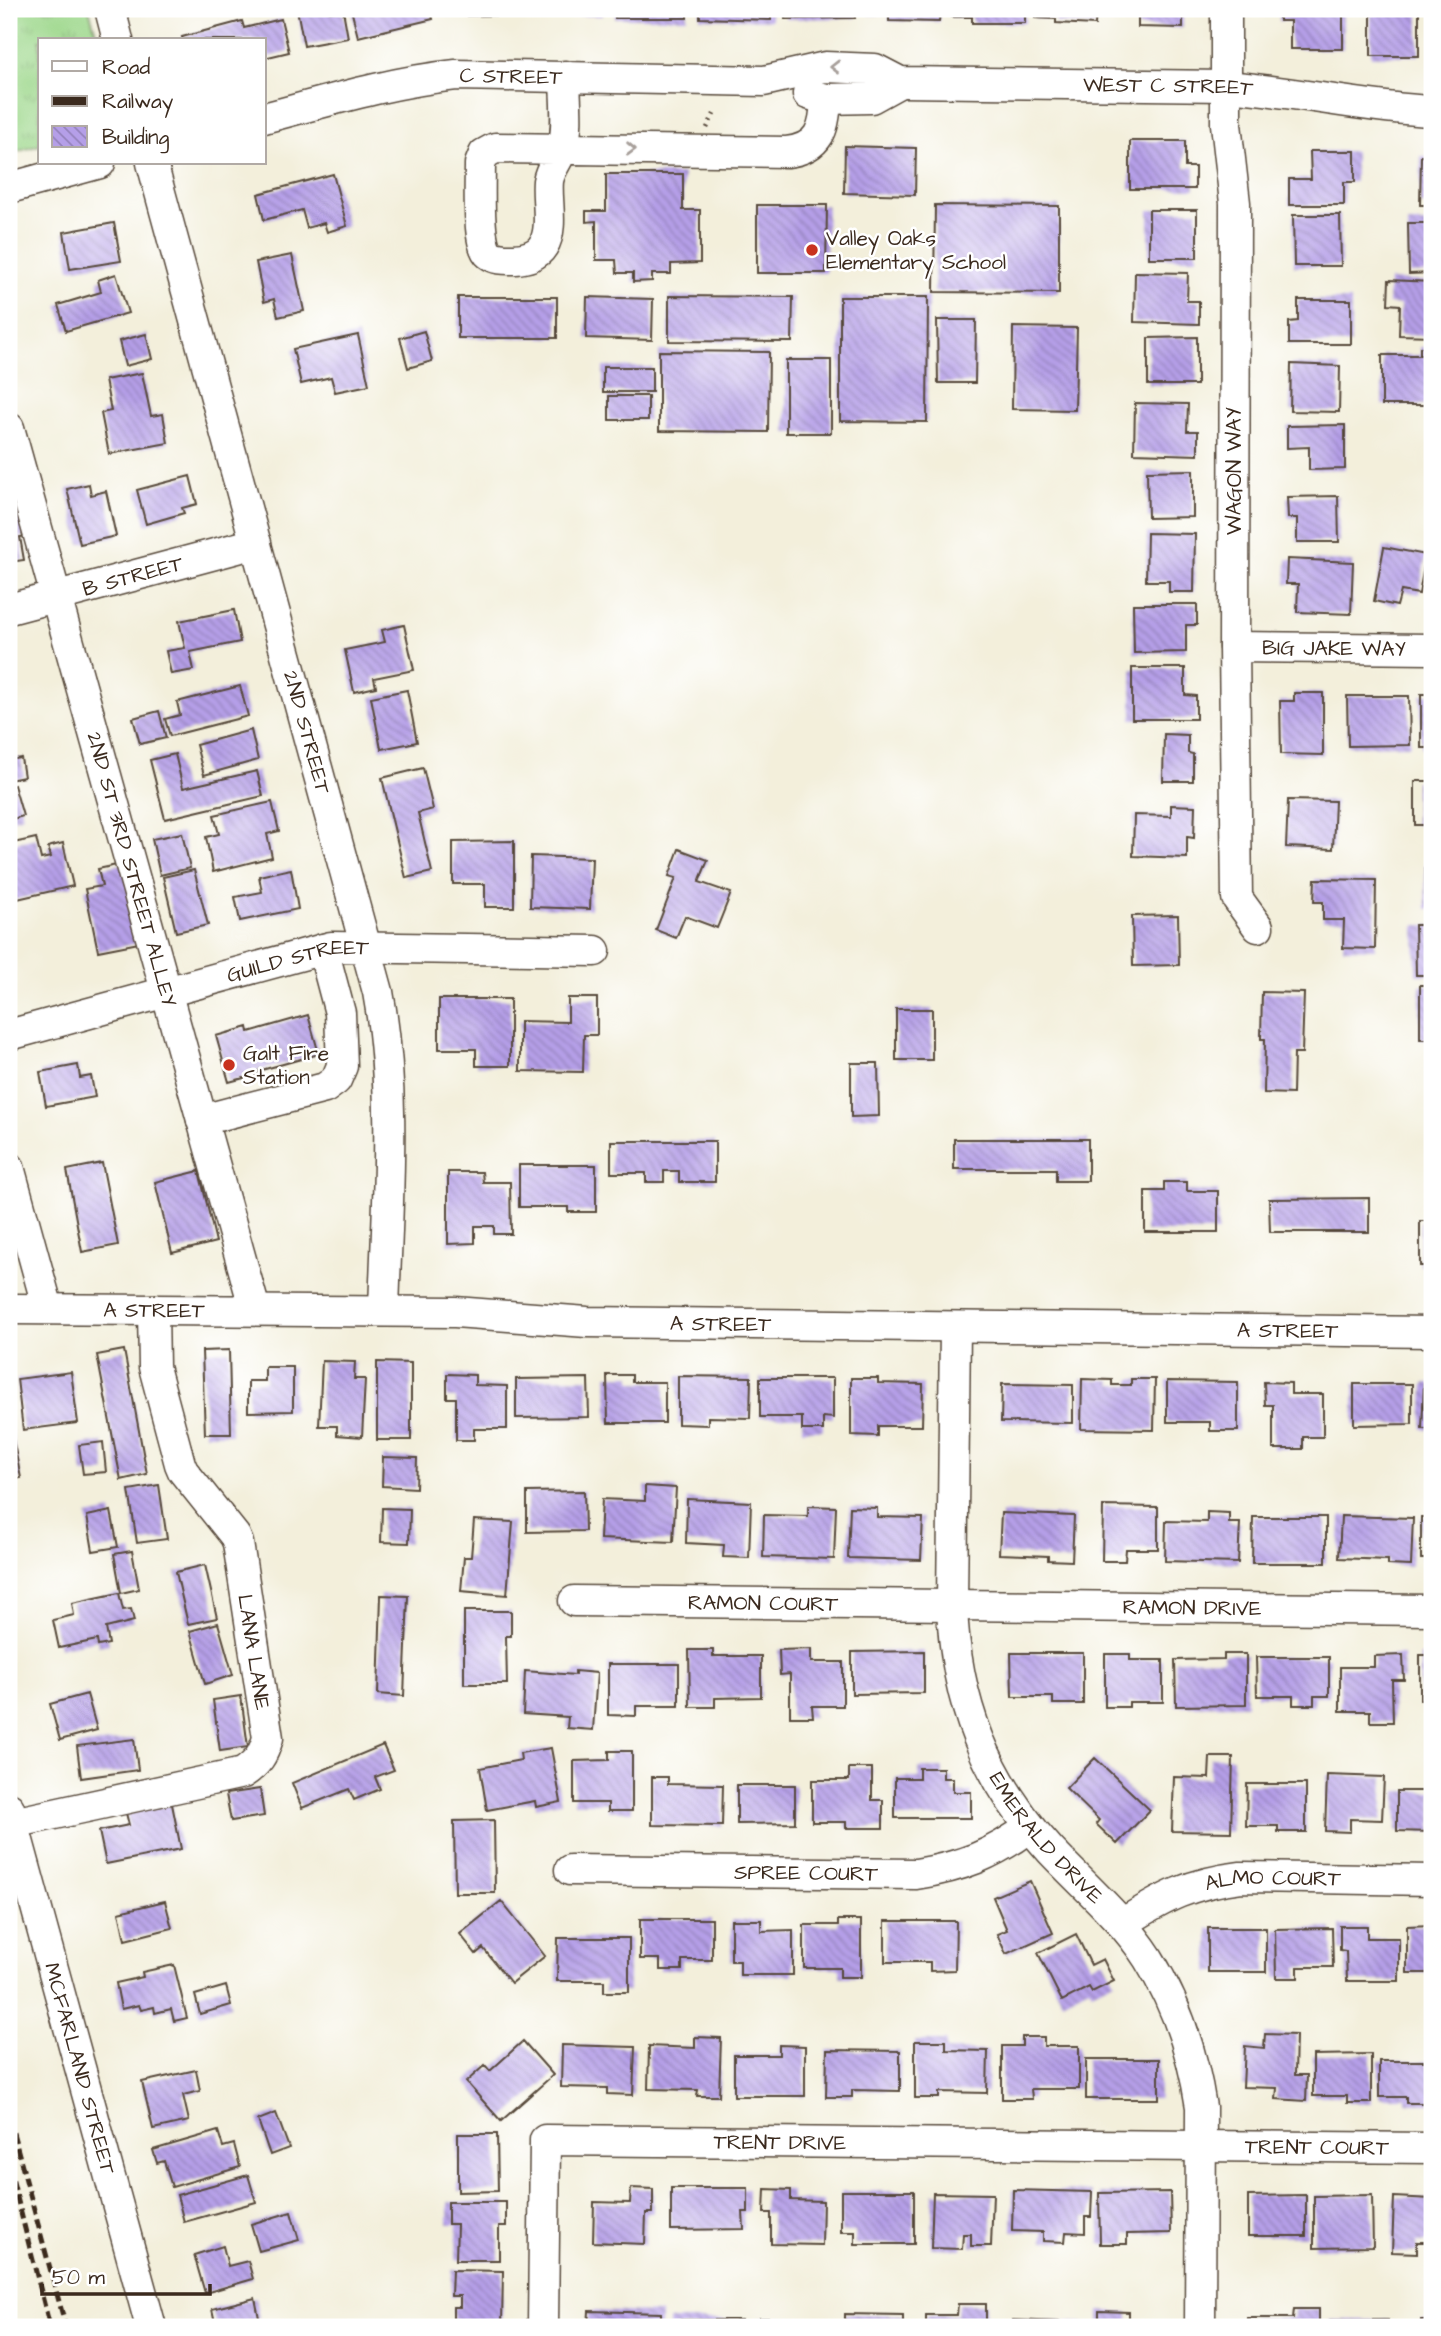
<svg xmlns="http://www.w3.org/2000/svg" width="1441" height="2336" font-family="'Architects Daughter',sans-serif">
  <defs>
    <pattern id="grass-tufts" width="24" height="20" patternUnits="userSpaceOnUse" patternTransform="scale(1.75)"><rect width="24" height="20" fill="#9cd78a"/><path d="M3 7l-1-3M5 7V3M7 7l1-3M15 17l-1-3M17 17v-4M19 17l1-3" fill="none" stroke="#87b977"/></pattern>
    <pattern id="building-back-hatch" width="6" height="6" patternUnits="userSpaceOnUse" patternTransform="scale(1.75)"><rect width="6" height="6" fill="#b59fe8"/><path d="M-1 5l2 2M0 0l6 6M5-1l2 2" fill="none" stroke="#9482bb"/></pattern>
  </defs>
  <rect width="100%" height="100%" fill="#fff"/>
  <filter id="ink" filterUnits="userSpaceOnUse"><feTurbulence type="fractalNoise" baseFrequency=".0143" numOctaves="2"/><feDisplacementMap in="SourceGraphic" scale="14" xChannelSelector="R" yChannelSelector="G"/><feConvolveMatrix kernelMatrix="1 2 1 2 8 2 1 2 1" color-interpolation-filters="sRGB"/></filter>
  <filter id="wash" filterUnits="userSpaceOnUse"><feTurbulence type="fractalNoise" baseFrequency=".00686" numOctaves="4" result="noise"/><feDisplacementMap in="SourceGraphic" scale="28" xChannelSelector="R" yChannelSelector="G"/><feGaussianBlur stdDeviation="1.57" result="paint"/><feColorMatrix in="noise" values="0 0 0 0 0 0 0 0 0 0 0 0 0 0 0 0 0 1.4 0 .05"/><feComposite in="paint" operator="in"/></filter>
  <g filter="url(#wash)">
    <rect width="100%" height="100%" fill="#f3efdb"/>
    <path fill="url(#grass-tufts)" stroke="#6c8054" stroke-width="2" d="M9,9H89L98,40H40V145L9,154Z"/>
    <g id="blocks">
      <path fill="url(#building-back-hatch)" d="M297,9H329L330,12L343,10L348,38L304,46Z
        M351,9H430L433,19L358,37Z
        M446,9H523V15L446,16Z
        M531,9H603V16H531Z
        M615,9H687V18H615Z
        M700,9H771V20L700,18Z
        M785,9H854L855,18L785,19Z
        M868,9H940L939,22L889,21V15H868Z
        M951,9H1025V23H972V17H951Z
        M1035,9H1096L1095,25L1056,23V19L1035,18Z
        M1138,9H1183V28L1138,27Z
        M1279,9H1343V49H1290V21H1279Z
        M1371,9H1419V56H1371Z
        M281,19L289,52L264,58V40H183L182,37L242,21L244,28Z
        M1130,141H1185V167H1195V189H1130Z
        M845,146L916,148L915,195L844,193Z
        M1310,151H1355V182H1344V205H1289V179H1311Z
        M1421,156L1432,157V205H1420Z
        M333,174L347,226L327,232L324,223L307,228L302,210L264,220L258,194Z
        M606,174H683V210H700V263L671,264V274H652V281L633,282V273H617L616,260H596V221L586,222V211H606Z
        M757,205H827L826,273H757Z
        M935,205L1059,206V293L934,292Z
        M1149,210H1197V258H1149Z
        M1293,215H1340L1341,266H1294Z
        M114,223L121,261L70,269L64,232Z
        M1408,223H1432V273L1409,274Z
        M292,255L304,311L278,317L274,299L264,302L256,262Z
        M1135,272L1188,273L1187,301H1199V324L1134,322Z
        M116,274L128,313L66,331L58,305L101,292L98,280Z
        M1389,280L1432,282V336L1399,335L1400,305L1388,304Z
        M669,296L793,297L792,342L669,341Z
        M458,297H557V338H458Z
        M587,297L653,299L652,340L586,338Z
        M840,297H928L927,422L840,421Z
        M1298,300H1351V344H1289V322L1298,321Z
        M937,320H976L975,383H938Z
        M1013,327L1077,328L1075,410L1012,409Z
        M424,331L432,361L408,368L400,338Z
        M146,334L152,359L125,366L119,341Z
        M358,335L369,385L335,392L331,377L301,384L293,349Z
        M1197,337V385H1148V338Z
        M1420,347H1432V405H1382V355H1420Z
        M659,351L769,352L768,432L659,431Z
        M786,360H831V433H786Z
        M1291,364L1340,366L1339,412L1290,411Z
        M603,367H652V392H603Z
        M142,373L151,416L163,414L168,443L109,454L101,413L111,411L105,380Z
        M609,396H648V420H609Z
        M1135,403L1188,404L1187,431H1198V455L1134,453Z
        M1345,425V469L1309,470V447L1287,448V426Z
        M1193,470V517L1148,518L1147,471Z
        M190,476L197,504L182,508L184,513L146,524L137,490Z
        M89,484L91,495L106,491L116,536L80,544L67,489Z
        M1338,496L1339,542H1297V518H1288L1287,497Z
        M24,504L27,536L20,537L24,560L9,562V506Z
        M1147,533L1195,534L1194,592H1169V581H1146Z
        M1384,547L1426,555L1419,594L1401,591L1397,606L1374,601Z
        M1287,559L1353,562L1351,614L1297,612L1298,584H1286Z
        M1133,604H1197V625H1186V652L1134,653Z
        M234,610L240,642L190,652L194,670L171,674L166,651L185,648L179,621Z
        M404,625L414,670L374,678L376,687L354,692L345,650L385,642L382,630Z
        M1132,668H1185V695L1196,696V719H1132Z
        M240,686L248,716L170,736L165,719L180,715L177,702Z
        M407,690L417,742L381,749L371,697Z
        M1294,693H1323V755L1281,754L1280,701H1294Z
        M1421,694H1432V748H1421Z
        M1347,696H1409L1410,745L1348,746Z
        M159,711L166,738L140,744L133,718Z
        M251,730L258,760L204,775L196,745Z
        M1164,734L1188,735V753L1193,754V781H1163Z
        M175,754L183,788L257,771L263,796L165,819L150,760Z
        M21,758L24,777L9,780V760Z
        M423,768L433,809L418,813L432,872L406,878L382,778Z
        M1415,781H1432V825H1415Z
        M14,785L23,816L9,820V787Z
        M1288,800L1335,801L1333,849L1286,847Z
        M272,802L279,831L267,834L272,857L213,872L206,837L219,834L214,815Z
        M1171,805L1195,806L1194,838L1187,837V858L1133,856L1134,815L1171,816Z
        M182,833L190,868L160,875L152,839Z
        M36,838L41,859L51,857L48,847L63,843L73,886L9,901V844Z
        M514,841V907H485V884H453V842Z
        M679,849L708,860L699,882L731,893L717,928L685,916L676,938L656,930L676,878L669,876Z
        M531,856L592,858L590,909L530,907Z
        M1425,861H1432V908L1426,909Z
        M126,863L139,943L98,951L85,889L102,886L98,869Z
        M291,869L298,909L240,921L235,897L262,892L259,876Z
        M194,870L208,925L176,932L163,877Z
        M1315,879L1376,880L1375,949L1343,948L1344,920H1323V902H1314Z
        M1178,915L1179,965L1133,966L1132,916Z
        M1415,925H1432V975H1416Z
        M1420,985H1432V1039H1420Z
        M1262,992L1304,993L1302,1053H1294L1293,1094L1264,1093L1265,1039H1261Z
        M568,998H597V1035H584L583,1072L520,1071V1021L568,1022Z
        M439,999H510V1066H476V1049H439Z
        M896,1009H932V1060H896Z
        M308,1015L319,1054L258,1071L259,1074L229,1082L216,1036L248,1027L249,1032Z
        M851,1063H878L879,1116L851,1117Z
        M78,1065L80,1078L91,1076L95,1097L46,1106L40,1072Z
        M954,1139H1088V1181H1056V1169H954Z
        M1428,1140H1432V1175H1429Z
        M611,1141H715V1182H679V1171H664V1182H646V1173H611Z
        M102,1163L118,1245L82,1252L67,1170Z
        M519,1165H596V1212H568V1207H519Z
        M199,1171L216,1242L172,1253L155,1182Z
        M448,1172H482L483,1182H510L511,1234H494V1226H475V1243L448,1244Z
        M1164,1182H1187V1191H1218V1232H1145V1191H1164Z
        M1369,1198V1232H1270L1269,1199Z
        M1420,1221H1432V1266H1420Z
        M124,1350L147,1474L121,1480L97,1355Z
        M229,1350L231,1434H205L202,1351Z
        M322,1361L355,1362L354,1379H365L362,1437L337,1435V1426H319Z
        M377,1362L411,1363V1440H377Z
        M265,1367H293V1411L248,1412V1381H265Z
        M71,1372L78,1423L23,1430L17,1379Z
        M447,1374L475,1375V1385L507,1386V1429H474V1440H456V1398H447Z
        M607,1375H632V1382H665V1423H608Z
        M678,1376L751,1377L750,1418L708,1417V1425L678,1424Z
        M588,1378L589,1417L516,1418V1379Z
        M760,1378H833V1418L823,1417V1430H802V1417H760Z
        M851,1378H878V1383L923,1384L922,1426H878V1436L851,1435Z
        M1082,1379L1112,1380V1385H1131V1379H1155L1154,1430L1081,1429Z
        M1167,1381L1238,1382V1431H1210V1422H1167Z
        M1264,1382L1291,1383V1394H1323V1437H1303V1449H1273V1405H1265Z
        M1424,1383H1432V1429H1422Z
        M1002,1384L1073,1385V1423L1001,1422Z
        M1354,1384H1412V1424L1354,1425Z
        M9,1429H11L21,1478L9,1480Z
        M103,1442L106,1472L83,1474L79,1445Z
        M383,1457L417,1458L416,1488L382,1486Z
        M159,1485L167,1539L137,1543L129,1490Z
        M645,1486L676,1488L673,1542L600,1539L602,1499L645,1501Z
        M584,1491L585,1531L527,1532V1492Z
        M687,1499L751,1502L749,1558L723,1557L724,1545L686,1543Z
        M808,1506L836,1507L834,1559L763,1557L764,1515L808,1516Z
        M1103,1506L1158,1507V1549H1126L1125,1561H1102Z
        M850,1507L877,1508V1517L923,1518L921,1560L848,1558Z
        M382,1508L410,1509L409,1543L381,1542Z
        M111,1511L118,1547L93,1551L87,1516Z
        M1207,1512L1229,1513V1523H1240L1238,1563L1165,1561L1166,1521L1207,1522Z
        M1001,1513L1074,1516L1072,1561L1048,1560V1556L999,1554Z
        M1341,1516L1413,1518L1411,1566L1388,1565V1560L1339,1558Z
        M1253,1517H1326V1563H1252Z
        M1421,1517H1432V1559H1421Z
        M474,1520L513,1522L507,1595L461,1591L464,1557H471Z
        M132,1551L139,1589L121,1593L114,1554Z
        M205,1565L217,1618L188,1624L176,1572Z
        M119,1593L123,1610L131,1609L134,1621L106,1628L109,1644L98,1646L97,1640L59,1648L53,1620L74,1615L72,1603Z
        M381,1595L408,1596L404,1696L378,1694Z
        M464,1611H511V1636H506L507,1684H464Z
        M218,1623L233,1675L205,1684L190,1631Z
        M811,1649V1662H843V1706H812L813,1717H790V1674L780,1675L779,1650Z
        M689,1650H713V1656H761V1697L715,1698V1707H690Z
        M924,1651V1693L852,1694V1652Z
        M1011,1653H1083V1704H1053V1697H1012Z
        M1105,1654H1130V1660H1163V1702H1129V1707H1105Z
        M1224,1654H1246V1705L1176,1706L1175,1660L1224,1659Z
        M1403,1655L1404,1680H1392L1393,1722H1370V1711H1340V1667H1374V1656Z
        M1420,1655H1432V1700H1420Z
        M1256,1657H1329V1696H1314V1705H1293V1696H1257Z
        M608,1664H679V1706H636V1716L608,1715Z
        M525,1671L575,1675V1671L597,1673L593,1730L567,1728L568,1717L523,1714Z
        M87,1694L97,1730L60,1740L50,1704Z
        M241,1696L248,1747L220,1751L213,1700Z
        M134,1739L138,1770L81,1778L77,1746Z
        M383,1745L394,1770L375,1777L380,1789L354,1800L349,1789L302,1808L292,1783Z
        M551,1748L561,1802L536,1807L535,1801L487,1810L480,1768L521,1760L520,1753Z
        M609,1751H632V1811H608V1803H574V1761L609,1760Z
        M1210,1757H1233L1231,1832L1172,1831L1174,1777L1209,1778Z
        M1095,1758L1150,1810L1117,1844L1096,1824L1099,1820L1066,1788Z
        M849,1768H872V1800H883V1828H846V1822H812V1780H849Z
        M919,1768H943V1778H953V1792H971V1818H895V1778H919Z
        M1327,1775L1384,1777L1382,1820L1350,1819V1832L1325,1831Z
        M652,1777H668V1784L723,1785L722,1826L652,1825Z
        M1247,1784H1306V1832H1278V1826H1246Z
        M737,1785H795V1823L737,1824Z
        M260,1789L264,1816L231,1821L226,1794Z
        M1397,1791H1432V1832L1397,1831Z
        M172,1804L181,1849L106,1864L99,1831L129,1825L126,1813Z
        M494,1820L495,1893H455L454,1821Z
        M1030,1881L1053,1933L1006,1954L997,1934L1007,1930L993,1897Z
        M165,1901L172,1928L125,1940L119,1912Z
        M501,1901L545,1956L511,1983L483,1948L476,1954L460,1934Z
        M640,1919H712V1960H682V1970H660V1959H640Z
        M731,1920H761V1931L793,1930V1975H740V1961H731Z
        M838,1920H861V1977H840V1968H804V1925H838Z
        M885,1921H956L955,1970L930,1971V1962H885Z
        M1432,1925V1973H1407V1926Z
        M1340,1926H1367V1938H1399V1981H1347L1346,1951L1340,1950Z
        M1208,1928H1266V1972H1208Z
        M1332,1928L1333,1967H1298V1978H1276L1275,1929Z
        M1076,1934L1091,1965L1103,1959L1114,1981L1092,1992L1089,1987L1062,2001L1038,1953Z
        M558,1938H629V1992H604V1981H557Z
        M174,1965L187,2018L174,2021L171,2009L155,2013L154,2007L141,2010L139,2005L121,2009L116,1983L143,1977L142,1972Z
        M226,1986L231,2005L200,2014L195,1995Z
        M1265,2034L1296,2035L1295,2075H1307L1306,2101L1276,2099L1277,2088L1243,2087L1245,2046L1264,2048Z
        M695,2037L721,2038L719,2096H697L698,2090L648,2089L649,2046L695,2048Z
        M1022,2037H1044V2046H1079V2089H1031L1032,2099H1002V2046H1022Z
        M523,2041L553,2075L501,2121L466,2082L485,2065L490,2071Z
        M915,2041H946V2050L988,2051L987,2093L939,2092V2098H915Z
        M562,2045L635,2047L633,2095L607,2094V2088L561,2087Z
        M779,2045L805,2046V2096H734V2055H779Z
        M827,2050L900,2051V2091L852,2090V2097H826Z
        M1371,2054V2103H1347V2096H1313V2055Z
        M1086,2059H1159V2099H1086Z
        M1379,2061H1432V2103H1406V2097H1379Z
        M196,2070L200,2091L183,2095L189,2121L153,2129L142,2082Z
        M276,2113L289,2148L270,2155L258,2120Z
        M218,2131L223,2147L234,2144L240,2167L172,2187L164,2161L157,2163L153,2150Z
        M458,2134H497L498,2191L458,2192Z
        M248,2175L256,2202L184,2222L177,2195Z
        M631,2188L653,2189V2213H646L645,2244L593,2242L594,2202L630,2203Z
        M671,2188H748V2212H743L744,2229L671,2230Z
        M765,2189L791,2190V2200L823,2201L822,2245L771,2244V2213H764Z
        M1013,2190L1092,2192L1091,2217H1085V2233L1066,2232L1065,2242L1043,2241V2232L1012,2231Z
        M841,2191H914V2244H855V2232H841Z
        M1170,2192L1171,2233L1127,2234V2244H1100L1099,2193Z
        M933,2193L993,2194L991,2246H971V2234H963L962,2249L931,2248Z
        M1306,2195V2236H1248V2196Z
        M1372,2195L1373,2247L1314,2248V2196Z
        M1394,2197L1432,2199V2242H1417V2253L1392,2252Z
        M448,2202H506V2226H499V2260H456L457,2224H448Z
        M291,2212L299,2240L259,2251L251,2224Z
        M223,2246L228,2266L248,2261L253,2279L205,2293L194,2255Z
        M452,2270L503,2271L502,2326H453V2307H460V2296H451Z
        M255,2298L259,2318L254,2319L256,2327H216L212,2309Z
        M958,2304H986V2327H926V2315H957Z
        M1294,2309H1319V2327H1247V2318H1293Z
        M589,2311L661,2313V2327H588Z
        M1099,2311L1129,2312V2322L1170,2323V2327H1099Z
        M845,2314L903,2315V2327H845Z
        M760,2318H818V2327H760Z
        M669,2320H741V2327H669Z
        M1013,2320L1085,2323V2327H1012Z
        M1330,2320H1388V2327H1330Z
        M1421,2320H1432V2327H1421Z"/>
    </g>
  </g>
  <g filter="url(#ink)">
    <use href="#blocks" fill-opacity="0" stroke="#57483a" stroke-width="2"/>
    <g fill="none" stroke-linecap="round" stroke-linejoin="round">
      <g stroke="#57483a" stroke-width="33">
        <g id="minor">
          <path d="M110,9L118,40"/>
          <path d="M1226,9V124L1235,203L1234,647L1237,898L1258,927"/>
          <path d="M565,76C565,98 569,126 563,147C559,159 550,168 548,181C546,201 554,228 543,246C537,256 526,258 515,259C506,259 497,260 489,254C477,245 480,182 480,164L484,154L495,148L787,152C820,148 825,128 826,99"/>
          <path d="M808,94L826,99L871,98L900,82"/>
          <path id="s1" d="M264,118C328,101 390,82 456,75L764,81L825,67L875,69L900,82L1225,86C1295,91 1363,108 1432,111"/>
          <path id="s2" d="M152,163L378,992C397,1095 387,1207 384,1311"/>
          <path d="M9,188L100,163"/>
          <path id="s3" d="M9,428L255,1310"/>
          <path id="s4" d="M9,609L256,543"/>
          <path id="s5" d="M1234,647L1432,649"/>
          <path id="s6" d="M9,1035L331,947L595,951"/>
          <path d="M202,1120L325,1088L336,1080L342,1066L340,1013L323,949"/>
          <path d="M9,1167L48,1309"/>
          <path id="s7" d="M9,1309L455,1312L587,1322L1432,1332"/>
          <path id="s8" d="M955,1327L952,1605C955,1701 986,1781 1051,1851C1084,1886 1122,1918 1148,1958C1177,2004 1193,2054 1201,2107L1200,2327"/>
          <path id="s9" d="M574,1601L1432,1610"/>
          <path id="s10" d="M9,1808L151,2327"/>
          <path d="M13,1823L243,1773C258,1763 263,1755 268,1738L238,1543L235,1536L183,1471L180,1464L154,1367L153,1310"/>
          <path id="s11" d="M570,1870L916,1874C961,1867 993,1855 1030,1827"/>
          <path id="s12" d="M1122,1924C1164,1897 1191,1883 1241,1877L1432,1880"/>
          <path id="s13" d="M543,2327L545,2140L1432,2148"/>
        </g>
      </g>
      <path stroke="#57483a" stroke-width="4.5" stroke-dasharray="2 5" stroke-linecap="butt" d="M707,128L714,114"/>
      <use href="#minor" stroke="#fff" stroke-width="30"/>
      <path stroke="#3b2a1e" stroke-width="5" stroke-dasharray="10 5" stroke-linecap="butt" d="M9,2118L66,2327
        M9,2166L50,2327"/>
    </g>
    <defs><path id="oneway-chevron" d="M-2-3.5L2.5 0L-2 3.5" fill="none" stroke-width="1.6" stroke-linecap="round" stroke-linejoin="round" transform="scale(1.75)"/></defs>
    <g stroke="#a79f9a">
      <use href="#oneway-chevron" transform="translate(835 67) rotate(-180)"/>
      <use href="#oneway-chevron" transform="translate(631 149) rotate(1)"/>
    </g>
  </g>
  <g fill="#c8321e" stroke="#fff" stroke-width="2.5">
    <circle cx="812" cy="250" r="7"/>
    <circle cx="229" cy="1065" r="7"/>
  </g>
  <g text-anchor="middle" stroke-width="5" stroke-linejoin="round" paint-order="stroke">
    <g font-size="21" fill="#3b2a1e" stroke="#fff">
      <text dy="7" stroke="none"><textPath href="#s1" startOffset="252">C STREET</textPath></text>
      <text dy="7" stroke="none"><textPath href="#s1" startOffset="914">WEST C STREET</textPath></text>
      <text transform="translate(1234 471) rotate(-90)" y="7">WAGON WAY</text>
      <text dy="7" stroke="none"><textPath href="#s4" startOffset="128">B STREET</textPath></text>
      <text dy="7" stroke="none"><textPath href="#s5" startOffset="100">BIG JAKE WAY</textPath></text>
      <text dy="7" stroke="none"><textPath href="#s2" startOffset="590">2ND STREET</textPath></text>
      <text dy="7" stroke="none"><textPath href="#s3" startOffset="458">2ND ST 3RD STREET ALLEY</textPath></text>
      <text dy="7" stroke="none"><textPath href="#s6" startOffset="299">GUILD STREET</textPath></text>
      <text dy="7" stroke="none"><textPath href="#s7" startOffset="145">A STREET</textPath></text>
      <text dy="7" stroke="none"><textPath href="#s7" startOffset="712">A STREET</textPath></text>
      <text dy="7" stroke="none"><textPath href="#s7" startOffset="1279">A STREET</textPath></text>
      <text dy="7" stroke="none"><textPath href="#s9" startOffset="189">RAMON COURT</textPath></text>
      <text dy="7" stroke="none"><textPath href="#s9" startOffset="618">RAMON DRIVE</textPath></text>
      <text transform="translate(254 1652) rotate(81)" y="7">LANA LANE</text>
      <text dy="7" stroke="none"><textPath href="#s8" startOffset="536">EMERALD DRIVE</textPath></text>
      <text dy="7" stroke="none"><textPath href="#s11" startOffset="236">SPREE COURT</textPath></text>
      <text dy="7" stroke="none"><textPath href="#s12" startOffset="161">ALMO COURT</textPath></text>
      <text dy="7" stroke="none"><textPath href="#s10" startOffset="270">MCFARLAND STREET</textPath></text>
      <text dy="7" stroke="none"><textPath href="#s13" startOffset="422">TRENT DRIVE</textPath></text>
      <text dy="7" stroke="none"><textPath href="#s13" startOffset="959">TRENT COURT</textPath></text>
    </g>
    <g font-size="21" fill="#3b2a1e" stroke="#fff" text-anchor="start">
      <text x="826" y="245">Valley Oaks<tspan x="826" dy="24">Elementary School</tspan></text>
      <text x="243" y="1060">Galt Fire<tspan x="243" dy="24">Station</tspan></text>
    </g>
  </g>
  <rect width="1441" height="2336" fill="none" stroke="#fff" stroke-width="35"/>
  <rect x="38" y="38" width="228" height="126" fill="#ffffff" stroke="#b1aaa5" stroke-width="2"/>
  <rect x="52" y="61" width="35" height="10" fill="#ffffff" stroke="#b1aaa5" stroke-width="2"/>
  <text x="102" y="74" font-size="21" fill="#3b2a1e">Road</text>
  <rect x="52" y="96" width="35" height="10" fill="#3b2a1e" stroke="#b1aaa5" stroke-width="2"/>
  <text x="102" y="108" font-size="21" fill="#3b2a1e">Railway</text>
  <rect x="52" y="126" width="35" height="21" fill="url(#building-back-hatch)" stroke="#b1aaa5" stroke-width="2"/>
  <text x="102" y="144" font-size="21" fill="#3b2a1e">Building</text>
  <path d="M42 2284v10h168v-10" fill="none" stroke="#3b2a1e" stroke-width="3.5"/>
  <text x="52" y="2284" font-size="21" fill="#3b2a1e" stroke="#ffffff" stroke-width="5" paint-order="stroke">50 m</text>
</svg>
